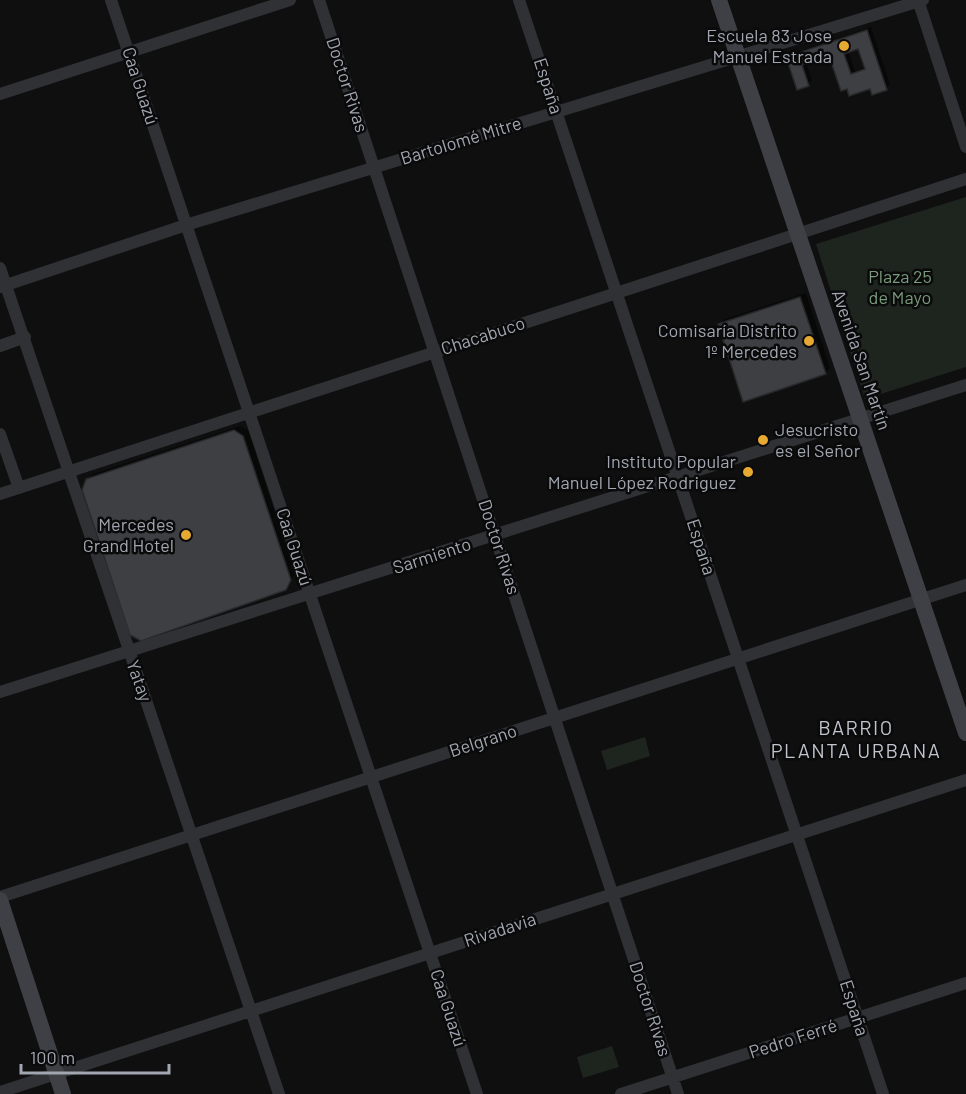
<svg xmlns="http://www.w3.org/2000/svg" width="966" height="1094" font-family="Barlow,sans-serif">
  <rect width="100%" height="100%" fill="#0f0f10"/>
  <path fill="#1e241e" d="M966,197V367L865,399L816,244Z
    M645,737L650,756L607,770L601,751Z
    M612,1046L619,1067L583,1078L577,1057Z"/>
  <path fill="#0007" fill-rule="evenodd" d="M871,27L890,84L887,88L873,93L871,87L850,94L830,54L806,62L812,81L798,88L787,57L791,54ZM859,48L866,67L855,71L848,51Z
    M806,293L830,368L825,373L719,324L725,319Z
    M240,426L248,430L295,574L285,589L87,480L93,474Z"/>
  <path fill="#3e3f43" stroke="#29292c" stroke-width="1.5" fill-rule="evenodd" d="M867,30L887,90L872,95L870,89L849,96L847,89L841,91L829,56L802,65L809,86L797,90L786,57ZM858,49L865,69L851,74L844,54Z
    M800,297L826,374L743,402L718,324Z
    M234,430L243,436L291,580L286,590L141,641L130,635L82,490L86,479Z"/>
  <g fill="none" stroke-linecap="round" stroke-linejoin="round">
    <path stroke="#303135" stroke-width="12" d="M111,0L477,1094
      M319,0L678,1094
      M519,0L883,1094
      M918,0L966,147
      M0,94L290,0
      M0,268L279,1094
      M0,287L186,225L923,0
      M0,346L25,337
      M0,434L19,488
      M0,494L966,179
      M0,692L966,385
      M0,897L966,585
      M0,1092L966,780
      M621,1094L966,983"/>
    <path stroke="#3e4045" stroke-width="16" d="M719,0L966,733
      M0,900L63,1094"/>
  </g>
  <g fill="#e6a931" stroke="#0a0a0b" stroke-width="2">
    <circle cx="844" cy="46" r="6"/>
    <circle cx="809" cy="341" r="6"/>
    <circle cx="763" cy="440" r="6"/>
    <circle cx="748" cy="472" r="6"/>
    <circle cx="186" cy="535" r="6"/>
  </g>
  <g text-anchor="middle" stroke-width="5" stroke-linejoin="round" paint-order="stroke">
    <g font-size="18" fill="#a1a6b0" stroke="#0a0a0b" text-anchor="end">
      <text x="832" y="42">Escuela 83 Jose<tspan x="832" dy="21">Manuel Estrada</tspan></text>
      <text x="797" y="337">Comisaría Distrito<tspan x="797" dy="21">1º Mercedes</tspan></text>
      <text x="775" y="436" text-anchor="start">Jesucristo<tspan x="775" dy="21">es el Señor</tspan></text>
      <text x="736" y="468">Instituto Popular<tspan x="736" dy="21">Manuel López Rodriguez</tspan></text>
      <text x="174" y="531">Mercedes<tspan x="174" dy="21">Grand Hotel</tspan></text>
    </g>
    <g font-size="18" fill="#a1a6b0" stroke="#0a0a0b">
      <text transform="translate(347 85) rotate(72)" y="6">Doctor Rivas</text>
      <text transform="translate(140 86) rotate(72)" y="6">Caa Guazú</text>
      <text transform="translate(548 86) rotate(72)" y="6">España</text>
      <text transform="translate(461 141) rotate(-17)" y="6">Bartolomé Mitre</text>
      <text transform="translate(483 336) rotate(-18)" y="6">Chacabuco</text>
      <text transform="translate(861 360) rotate(71)" y="6">Avenida San Martín</text>
      <text transform="translate(294 547) rotate(72)" y="6">Caa Guazú</text>
      <text transform="translate(499 547) rotate(72)" y="6">Doctor Rivas</text>
      <text transform="translate(701 547) rotate(72)" y="6">España</text>
      <text transform="translate(432 556) rotate(-18)" y="6">Sarmiento</text>
      <text transform="translate(139 681) rotate(70)" y="6">Yatay</text>
      <text transform="translate(483 741) rotate(-18)" y="6">Belgrano</text>
      <text transform="translate(500 930) rotate(-18)" y="6">Rivadavia</text>
      <text transform="translate(448 1008) rotate(72)" y="6">Caa Guazú</text>
      <text transform="translate(854 1008) rotate(72)" y="6">España</text>
      <text transform="translate(650 1009) rotate(72)" y="6">Doctor Rivas</text>
      <text transform="translate(793 1039) rotate(-18)" y="6">Pedro Ferré</text>
    </g>
    <g font-size="18" fill="#789b7b" stroke="#0a0a0b">
      <text x="900" y="283">Plaza 25<tspan x="900" dy="21">de Mayo</tspan></text>
    </g>
    <g font-size="20" letter-spacing="1.5" fill="#c1c4cd" stroke="#0a0a0b">
      <text x="856" y="735">BARRIO<tspan x="856" dy="23">PLANTA URBANA</tspan></text>
    </g>
  </g>
  <path d="M21 1064v9h148v-9" fill="none" stroke="#a1a6b0" stroke-width="3"/>
  <text x="30" y="1064" font-size="18" fill="#a1a6b0" stroke="#0a0a0b" stroke-width="4.5" paint-order="stroke">100 m</text>
</svg>
